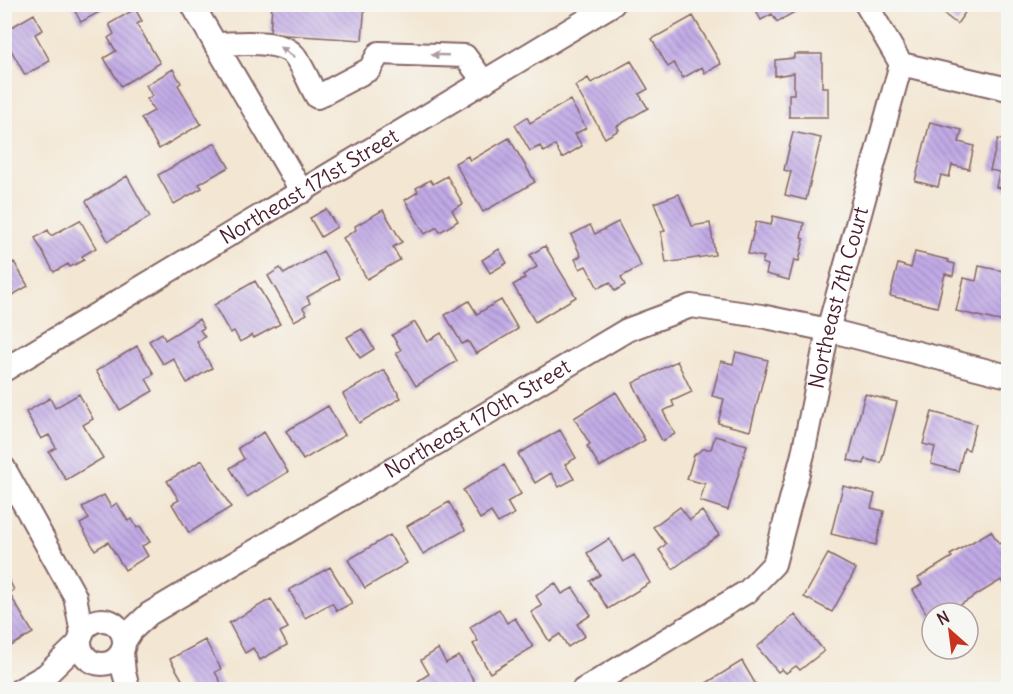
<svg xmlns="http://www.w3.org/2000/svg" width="1013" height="694" font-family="Delius,sans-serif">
  <defs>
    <pattern id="building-back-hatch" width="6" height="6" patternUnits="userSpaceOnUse" patternTransform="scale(1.5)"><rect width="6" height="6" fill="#c1aae6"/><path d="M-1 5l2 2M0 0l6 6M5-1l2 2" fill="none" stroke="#9f8abb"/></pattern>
  </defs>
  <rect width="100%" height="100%" fill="#f6f6f2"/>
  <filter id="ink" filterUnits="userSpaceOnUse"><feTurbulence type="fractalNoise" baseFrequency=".0167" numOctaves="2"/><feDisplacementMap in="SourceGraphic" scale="12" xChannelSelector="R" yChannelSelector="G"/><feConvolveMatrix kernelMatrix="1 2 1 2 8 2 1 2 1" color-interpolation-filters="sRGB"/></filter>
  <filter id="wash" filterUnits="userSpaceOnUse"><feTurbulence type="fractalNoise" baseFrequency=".008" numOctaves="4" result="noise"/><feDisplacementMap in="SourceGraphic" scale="24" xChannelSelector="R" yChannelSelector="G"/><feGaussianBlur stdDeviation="1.35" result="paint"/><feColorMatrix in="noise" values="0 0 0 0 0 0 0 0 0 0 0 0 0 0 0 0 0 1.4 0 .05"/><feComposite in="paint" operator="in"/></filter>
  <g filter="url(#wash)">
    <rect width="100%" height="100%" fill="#f3e6d2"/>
    <g id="blocks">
      <path fill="url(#building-back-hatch)" d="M71,4H114L81,22Z
        M272,4H365L362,40L270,34Z
        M752,4H804L805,6L777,22L772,14L761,20Z
        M931,4H971L957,24Z
        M135,9L142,21L137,24L160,63L121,86L104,58L116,51L108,38L114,34L109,24Z
        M34,14L43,30L35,34L50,61L25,75L11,50L5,54V31Z
        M693,16L721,64L705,73L702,67L683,78L674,63L668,67L652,39Z
        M794,54H822V87H828V117H789V94H794V73L775,76V60L794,58Z
        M631,61L648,89L639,94L648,108L617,126L619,130L605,138L575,86L588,78L591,83Z
        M173,69L181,83L178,85L201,124L159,149L141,118L154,111L147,99L152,96L146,85Z
        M570,100L586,128L575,134L582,146L562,158L555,145L544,152L540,146L530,151L515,125L527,117L530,123Z
        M930,122L962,130L959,142L974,146L969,169L952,165L949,177L941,175L938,187L915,181Z
        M793,132L821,138L806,200L785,195L791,172L784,170Z
        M509,138L535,182L483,212L455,163L468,156L470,161Z
        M998,139L1008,141V190L996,187L999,172L990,170Z
        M215,143L229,167L199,184L202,188L174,204L158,175Z
        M127,176L150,217L108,241L86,201Z
        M447,176L463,204L452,210L458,221L440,232L437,227L425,234L405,200L418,192L416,188L430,180L433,184Z
        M679,194L692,226L710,223L715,255L666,263L661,232L665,231L654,203Z
        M326,209L337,227L321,237L310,218Z
        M383,210L402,242L393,247L400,260L367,279L343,238L356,230L355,226Z
        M773,216L804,223L801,238L804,239L799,261L794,260L789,280L766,274L768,265L762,263L764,257L748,254L756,222L771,225Z
        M80,220L96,248L82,256L84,260L70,267L68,264L54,272L35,238L48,230L51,236Z
        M618,222L641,266L621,277L625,285L615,291L610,282L598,288L586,266L580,269L575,259L581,256L571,235L590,225L595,234Z
        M545,246L576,297L535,322L513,285L525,278L523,275L537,267L530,255Z
        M499,249L507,263L490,273L482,260Z
        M323,251L339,279L307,297L310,303L303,308L307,314L294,321L268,276L280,268L284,274Z
        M915,252L949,260L948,262L955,264L953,276L945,274L937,307L890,296L898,264L911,268Z
        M14,262L28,286L4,300V267Z
        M979,266L1008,272V304L1004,322L956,311L964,278L976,281Z
        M255,281L280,324L254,338L252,335L240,342L234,331L230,333L214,305Z
        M501,300L518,329L476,354L468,341L462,344L445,315L469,301L477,314Z
        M199,319L204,328L200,330L205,337L197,342L212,368L187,383L173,358L163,364L149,341L162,333L165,340Z
        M415,322L427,342L441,333L457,361L416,386L396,353L401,350L392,335Z
        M362,329L374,349L360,358L347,337Z
        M137,346L154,374L146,379L153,391L120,410L96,371Z
        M736,352L768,360L750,431L718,423L724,399L712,396L721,361L733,364Z
        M677,361L692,392L672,401L674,406L663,411L675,434L662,441L633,383Z
        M384,370L401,398L359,423L343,394Z
        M616,392L645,440L600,467L587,446L590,444L574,418Z
        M79,394L93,419L83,425L103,458L66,480L49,452L56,448L49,435L41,439L26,412L50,398L55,408Z
        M865,394L897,402L881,463L865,459L864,464L848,460Z
        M328,406L345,435L303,460L286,431Z
        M932,412L976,424L969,450L964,448L958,471L931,464L935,447L923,444Z
        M560,430L576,458L565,464L574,479L559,487L551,473L535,483L518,454Z
        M264,432L288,472L247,497L230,468L244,459L238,448Z
        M715,436L747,445L728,510L700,501L705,484L687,479L694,455L703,449H711Z
        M202,460L231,507L189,533L172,504L179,500L167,481Z
        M504,465L521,494L507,502L514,514L498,523L491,512L480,519L463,490Z
        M843,486L875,494L871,508L884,511L876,545L831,534Z
        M104,495L111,507L117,503L128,521L132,519L137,528L140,526L150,542L142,546L148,556L125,570L108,542L95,550L80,524L89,519L82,507Z
        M449,502L465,530L423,554L407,526Z
        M680,507L690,520L702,511L719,535L673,569L659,550L666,544L653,527Z
        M991,531L999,544L1008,538V581L1003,584L1001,580L947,613H932V623L913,590L922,584L918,578L952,557L950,555Z
        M390,535L407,563L365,588L348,560Z
        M609,539L623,562L634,555L650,583L608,609L590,581L600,575L587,553Z
        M828,554L856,569L832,612L804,597Z
        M330,567L352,603L337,611L332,603L305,618L289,590Z
        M8,578L14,590L9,593L33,633L4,650V580Z
        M555,583L562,594L573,588L591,615L577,624L585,636L568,647L560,634L549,641L531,612L542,606L536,596Z
        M271,599L288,628L280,632L287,645L260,660L253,648L245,653L229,623Z
        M499,609L507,623L515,618L533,647L490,673L473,644L478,641L470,627Z
        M795,615L824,651L800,670L796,666L786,673L782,669L778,672L757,647Z
        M205,640L221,669L215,672L225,690H188L170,659Z
        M438,649L446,663L459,656L476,684L467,690H424L418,681L429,674L421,660Z
        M742,661L759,690H695Z"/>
    </g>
  </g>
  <g filter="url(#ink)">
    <use href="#blocks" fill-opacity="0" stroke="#856565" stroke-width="1.5"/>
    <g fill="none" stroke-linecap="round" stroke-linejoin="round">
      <g stroke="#856565" stroke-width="26">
        <g id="minor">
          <path d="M192,4L302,192"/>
          <path d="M215,44C236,44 279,38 294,55C302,64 310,85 317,97L370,69L379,53L465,56L484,82"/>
          <path d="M901,64L1008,89"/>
          <path id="s1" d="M4,370L613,4"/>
          <path d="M4,468L75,596L82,634"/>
          <circle cx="102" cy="642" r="22"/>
          <path id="s2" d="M124,642L131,631L149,614L627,330L691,306L761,316L828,330L1008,376"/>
          <path d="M122,652L124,673L129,690"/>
          <path d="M20,690L46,675L80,642"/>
          <path id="s3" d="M583,690L748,591L774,564L803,454L828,330L901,64L866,4"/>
        </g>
      </g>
      <use href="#minor" stroke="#fff" stroke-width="22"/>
    </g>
    <defs><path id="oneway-solid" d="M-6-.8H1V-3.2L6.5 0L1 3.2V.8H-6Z" transform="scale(1.5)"/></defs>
    <g fill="#ae9aa0">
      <use href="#oneway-solid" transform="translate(287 52) rotate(-146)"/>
      <use href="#oneway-solid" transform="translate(440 55) rotate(-178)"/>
    </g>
  </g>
  <g text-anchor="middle" stroke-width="5" stroke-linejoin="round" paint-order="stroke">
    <g font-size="21" fill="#4a1f2b" stroke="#f6f6f2">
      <text dy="7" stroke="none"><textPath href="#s1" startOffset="356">Northeast 171st Street</textPath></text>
      <text dy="7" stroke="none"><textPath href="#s3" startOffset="504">Northeast 7th Court</textPath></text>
      <text dy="7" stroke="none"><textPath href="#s2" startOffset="420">Northeast 170th Street</textPath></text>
    </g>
  </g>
  <rect width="1013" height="694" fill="none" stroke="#f6f6f2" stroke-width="24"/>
  <g transform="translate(950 631) rotate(332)"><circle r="28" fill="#f6f6f2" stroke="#b1a0a2" stroke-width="1.5"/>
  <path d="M0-4.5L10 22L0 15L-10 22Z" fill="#c8321e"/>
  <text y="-9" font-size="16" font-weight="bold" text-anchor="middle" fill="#4a1f2b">N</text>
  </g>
</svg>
